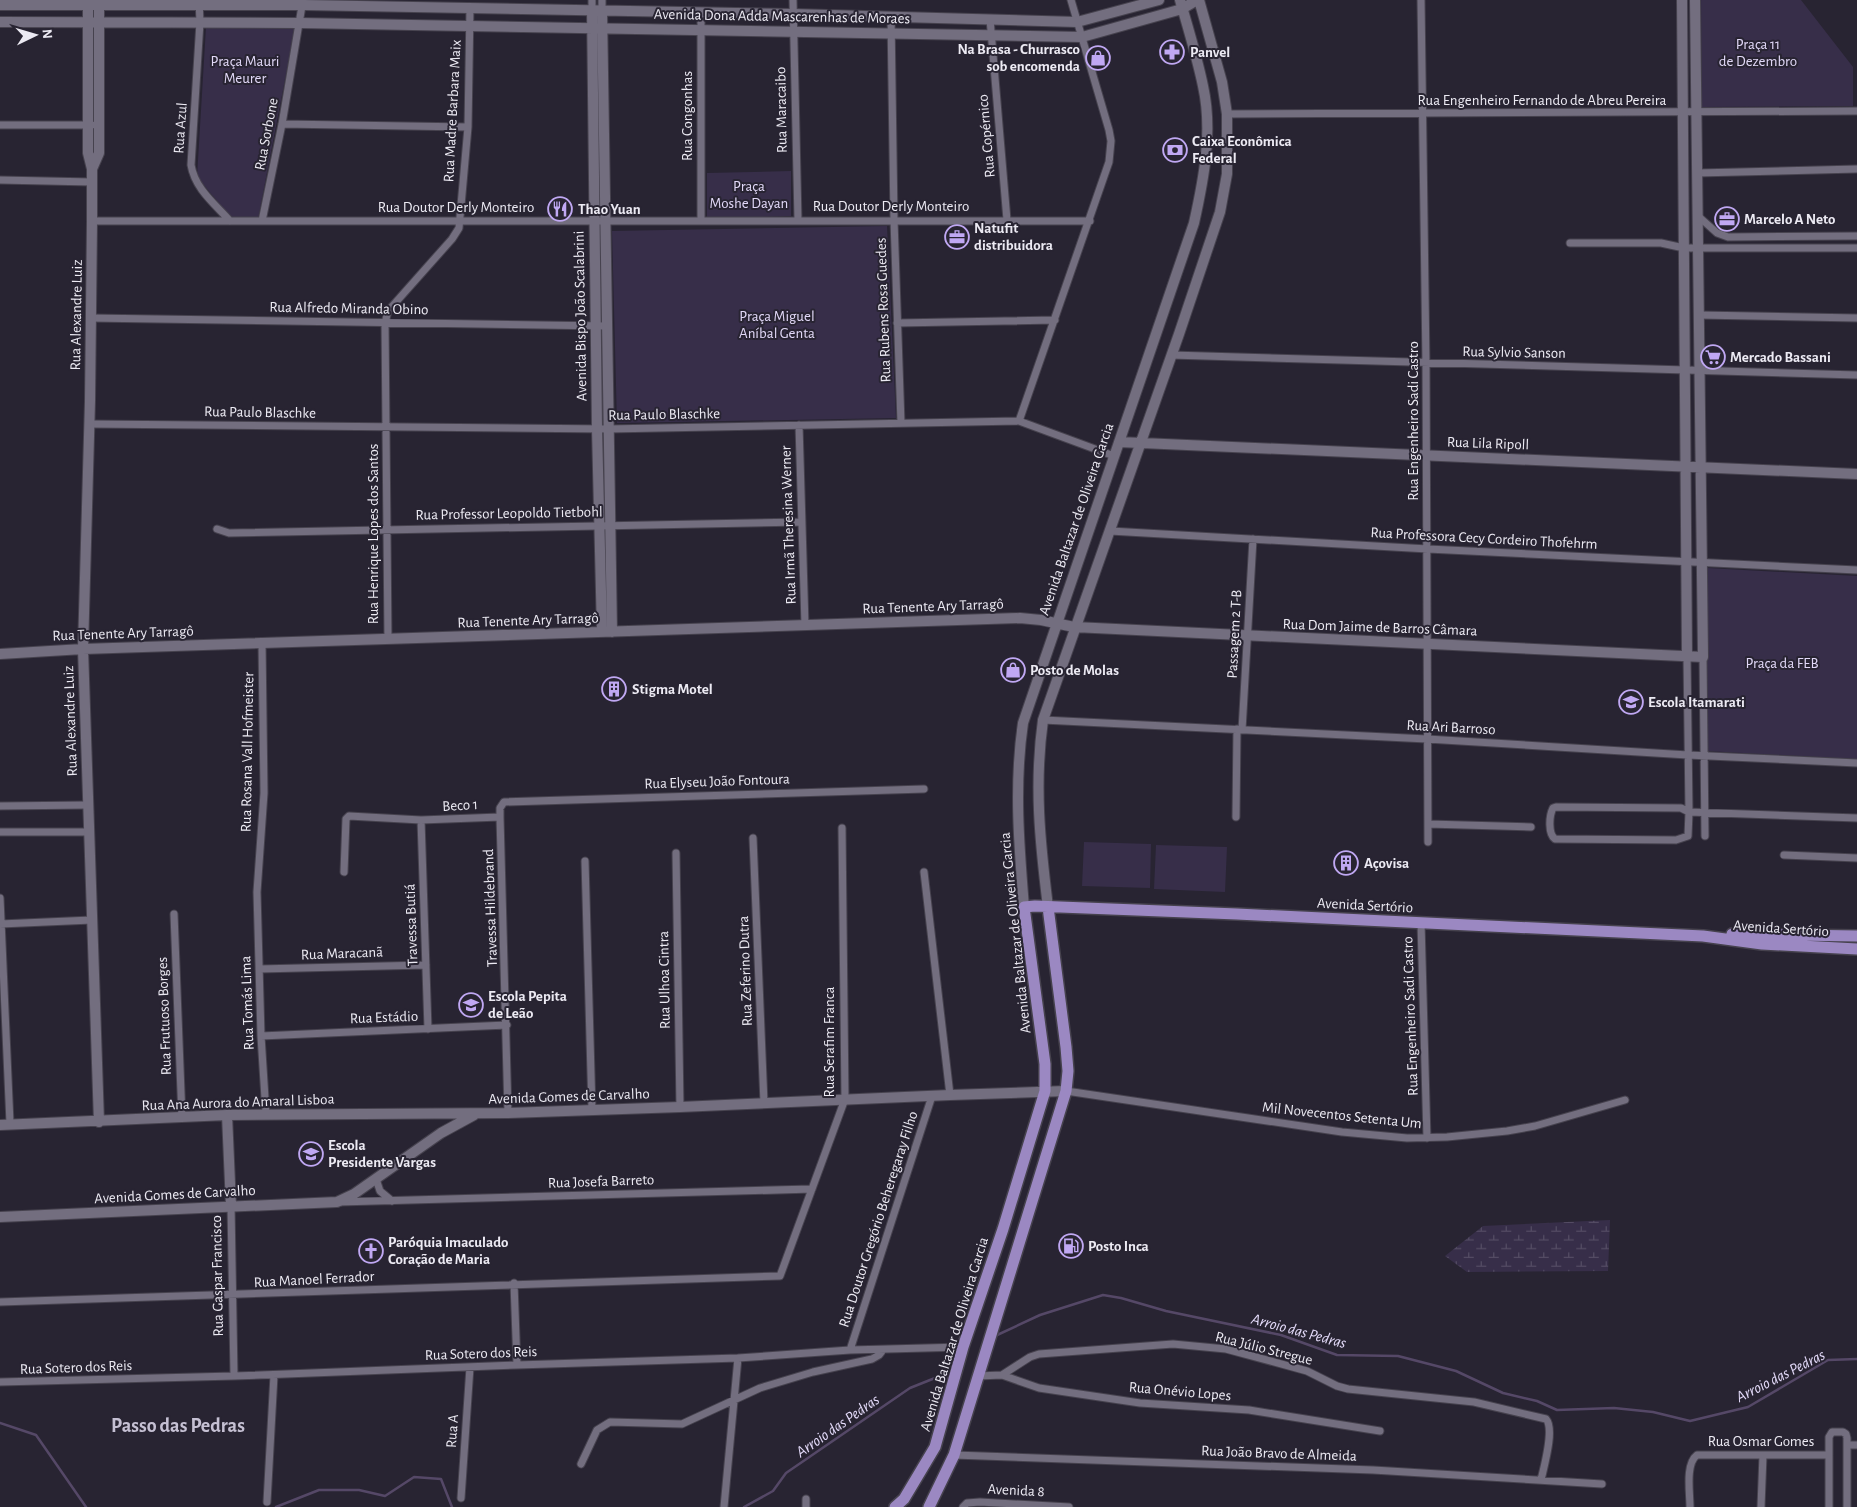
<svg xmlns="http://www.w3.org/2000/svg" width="1857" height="1507" font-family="'Alegreya Sans',sans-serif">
  <defs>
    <pattern id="wetland-marsh" width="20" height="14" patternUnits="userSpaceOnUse" patternTransform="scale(1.25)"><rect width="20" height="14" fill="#372e49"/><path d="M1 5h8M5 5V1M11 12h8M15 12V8" fill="none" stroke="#544c64"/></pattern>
  </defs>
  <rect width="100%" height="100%" fill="#282432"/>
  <path fill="url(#wetland-marsh)" d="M1610,1220L1608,1271L1467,1272L1445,1256L1483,1226Z"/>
  <path fill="#372e49" d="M1701,0H1801L1853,67V106L1702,107Z
    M206,27L295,28L258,219H232L197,177Z
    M791,171V216L707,219V173Z
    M887,226L896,418L617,423L612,231Z
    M1707,568L1857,576V759L1706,751Z
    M1084,842L1151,844L1150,888L1082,886Z
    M1156,845L1227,847L1225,892L1154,889Z"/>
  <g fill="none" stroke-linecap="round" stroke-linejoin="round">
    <path stroke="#554867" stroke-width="2.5" d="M995,1336L1040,1315L1103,1295L1121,1298L1166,1311L1281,1335L1337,1355L1398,1356L1456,1371L1503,1393L1537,1401L1557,1410L1614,1408L1653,1412L1690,1421L1748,1407L1828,1360L1857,1359
      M0,1423L36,1435L86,1507
      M276,1507L319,1490H359L385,1496L414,1477L441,1479L452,1507
      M744,1507L773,1491L786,1473L910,1388L950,1372"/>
    <g stroke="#46424e" stroke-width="9">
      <path id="street" d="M199,0L200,22L191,165C195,189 215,204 230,221
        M592,0V10
        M602,0V10
        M793,0L798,220
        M1421,0L1426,364L1428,842
        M701,12V220
        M891,17L894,220L901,423
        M990,19L1007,220
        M1227,114L1857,111
        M282,124L468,127
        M0,125H92
        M1697,173L1857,169
        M0,180L92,182
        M1698,216L1717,233L1728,237L1857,236
        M92,221H1090
        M262,221L282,124L303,0
        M1570,243H1661L1684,248H1857
        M1699,315L1857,318
        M90,318L607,326
        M897,323L1055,320
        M1171,355L1857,375
        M1019,421L1109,162L1111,141L1109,130L1071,0
        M89,424L608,429L1019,421L1114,456
        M799,425L805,625
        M217,529L229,533L802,522
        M1110,531L1428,549L1857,570
        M388,639L385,323L388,311L452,239L459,228L468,127L470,8
        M262,643L264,793L257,892L261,1036L266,1114
        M1687,657L1689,812L1688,836L1676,840L1555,839C1548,834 1549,816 1553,808L1556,807L1681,808L1689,812L1857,818
        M1703,657L1705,836
        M1043,720L1427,739L1688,755L1857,763
        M1242,730L1253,539
        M0,806L88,805
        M1236,817L1237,729
        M421,820L428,1029
        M1428,824L1531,827
        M0,832H89
        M753,838L764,1103
        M676,853L680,1107
        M1784,855L1857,858
        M585,861L592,1110
        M344,872L346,819L349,816L421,820L500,817
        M924,872L950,1095
        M0,898L10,1123
        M174,914L182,1118
        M1421,923L1427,1138
        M0,924L92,920
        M259,969L426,965
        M261,1036L507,1025
        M1066,1091L1342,1132L1407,1138L1447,1137L1507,1131L1535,1126L1625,1100
        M508,1113L500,817V808L504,802L924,789
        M376,1179L380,1191L392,1201
        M339,1202L812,1189
        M231,1206L234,1376
        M514,1283L517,1365
        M0,1302C260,1295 520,1283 780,1276L845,1099L842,828
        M850,1350L932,1096
        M1002,1375L1030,1357L1039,1354L1173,1344L1226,1349L1307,1371L1337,1386L1348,1389L1474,1402L1546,1419C1555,1429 1544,1466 1541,1480
        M978,1376L1002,1375L1039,1388L1140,1403L1249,1410L1380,1431
        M0,1382L234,1376L517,1365L738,1358L850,1350L963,1347
        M1847,1445H1857
        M954,1455L1373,1470L1602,1484
        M581,1464L597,1430L610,1422L682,1424L760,1388L813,1372L872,1359L879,1355L883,1350
        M461,1498L470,1367
        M806,1499V1507
        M267,1502L274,1375
        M724,1507L738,1358
        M963,1507L967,1503L980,1502L1069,1507
        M1690,1507C1690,1493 1685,1464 1697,1455H1829
        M1761,1507L1763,1455
        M1829,1507V1437L1832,1432H1843L1846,1434L1847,1438V1507"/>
    </g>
    <g stroke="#46424e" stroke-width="12">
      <path id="secondary" d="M1682,0L1687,657
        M0,5H303L793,14L1077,22L1159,0
        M88,5V153L92,169V221L90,401L83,649L99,1122
        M592,10L597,429L602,632
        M602,10L612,632
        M0,22L300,23L1082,37L1182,9L1197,0
        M92,169L99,153V4
        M1119,442L1857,474
        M0,654L83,649L1020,618L1041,620L1074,627L1703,657L1695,0
        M1024,907C1019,846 1014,784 1023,723L1194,223C1204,178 1213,131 1203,86C1197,57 1188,28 1180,0
        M1048,907C1040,842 1034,785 1043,720L1179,334L1220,212L1227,174V114L1222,82L1199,0
        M227,1115L231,1206
        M0,1125L227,1115L508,1113L680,1107L950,1095L1066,1091
        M0,1217L337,1202L354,1194L441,1133L474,1115"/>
    </g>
    <g stroke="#46424e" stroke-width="14">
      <path id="primary" d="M1732,934L1857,936
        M895,1507L904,1499L935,1447L963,1347L1003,1229L1045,1091V1064L1024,907L1035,906L1237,914L1703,936L1762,944L1857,949
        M929,1507L954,1455L1066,1091L1068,1071L1066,1047L1048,907"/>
    </g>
    <use href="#street" stroke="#736e7f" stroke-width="7"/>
    <use href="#secondary" stroke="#736e7f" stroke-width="10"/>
    <use href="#primary" stroke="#9b88c2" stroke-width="11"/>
  </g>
  <defs>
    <g id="pharmacy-ring" transform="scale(1.25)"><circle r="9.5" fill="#282432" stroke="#c0a8f3" stroke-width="1.5"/><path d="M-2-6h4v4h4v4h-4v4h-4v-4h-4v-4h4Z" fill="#c0a8f3"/></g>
    <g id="shop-ring" transform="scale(1.25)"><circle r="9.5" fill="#282432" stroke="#c0a8f3" stroke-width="1.5"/><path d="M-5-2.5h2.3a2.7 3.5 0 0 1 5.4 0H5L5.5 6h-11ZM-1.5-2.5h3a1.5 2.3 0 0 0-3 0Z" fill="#c0a8f3"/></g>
    <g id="bank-ring" transform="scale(1.25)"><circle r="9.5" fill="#282432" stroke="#c0a8f3" stroke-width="1.5"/><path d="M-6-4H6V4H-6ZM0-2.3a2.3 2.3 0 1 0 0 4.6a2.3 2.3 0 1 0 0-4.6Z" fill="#c0a8f3"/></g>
    <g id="restaurant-ring" transform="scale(1.25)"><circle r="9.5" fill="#282432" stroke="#c0a8f3" stroke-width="1.5"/><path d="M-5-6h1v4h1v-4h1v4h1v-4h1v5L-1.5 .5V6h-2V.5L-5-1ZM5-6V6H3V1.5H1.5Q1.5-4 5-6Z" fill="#c0a8f3"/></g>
    <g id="office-ring" transform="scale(1.25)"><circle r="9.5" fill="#282432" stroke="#c0a8f3" stroke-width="1.5"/><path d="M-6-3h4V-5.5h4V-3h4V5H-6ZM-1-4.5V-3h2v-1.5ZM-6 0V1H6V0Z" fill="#c0a8f3"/></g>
    <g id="supermarket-ring" transform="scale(1.25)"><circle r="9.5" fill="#282432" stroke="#c0a8f3" stroke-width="1.5"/><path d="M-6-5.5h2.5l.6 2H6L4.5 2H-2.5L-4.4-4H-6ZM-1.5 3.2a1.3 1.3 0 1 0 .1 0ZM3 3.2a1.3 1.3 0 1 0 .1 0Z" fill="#c0a8f3"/></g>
    <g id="building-ring" transform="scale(1.25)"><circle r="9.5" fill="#282432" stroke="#c0a8f3" stroke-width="1.5"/><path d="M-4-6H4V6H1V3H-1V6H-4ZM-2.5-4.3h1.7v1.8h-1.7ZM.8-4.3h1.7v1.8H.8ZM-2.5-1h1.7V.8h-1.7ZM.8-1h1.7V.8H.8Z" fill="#c0a8f3"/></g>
    <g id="school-ring" transform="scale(1.25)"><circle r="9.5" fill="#282432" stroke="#c0a8f3" stroke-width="1.5"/><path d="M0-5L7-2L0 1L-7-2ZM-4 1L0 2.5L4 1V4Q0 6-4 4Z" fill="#c0a8f3"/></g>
    <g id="fuel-ring" transform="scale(1.25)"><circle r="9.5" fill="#282432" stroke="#c0a8f3" stroke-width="1.5"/><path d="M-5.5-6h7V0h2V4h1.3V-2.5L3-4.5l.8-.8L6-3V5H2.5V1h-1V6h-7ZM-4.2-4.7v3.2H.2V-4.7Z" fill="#c0a8f3"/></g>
    <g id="church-ring" transform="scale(1.25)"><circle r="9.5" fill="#282432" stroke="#c0a8f3" stroke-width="1.5"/><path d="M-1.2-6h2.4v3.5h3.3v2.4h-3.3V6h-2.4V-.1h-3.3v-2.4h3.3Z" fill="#c0a8f3"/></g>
  </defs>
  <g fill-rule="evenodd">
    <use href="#pharmacy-ring" x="1172" y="52"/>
    <use href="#shop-ring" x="1098" y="58"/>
    <use href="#bank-ring" x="1175" y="150"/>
    <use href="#restaurant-ring" x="560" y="209"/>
    <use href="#office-ring" x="1727" y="219"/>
    <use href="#office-ring" x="957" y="237"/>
    <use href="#supermarket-ring" x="1713" y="357"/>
    <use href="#shop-ring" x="1013" y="670"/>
    <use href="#building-ring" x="614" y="689"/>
    <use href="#school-ring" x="1631" y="702"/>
    <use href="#building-ring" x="1346" y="863"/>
    <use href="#school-ring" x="471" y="1005"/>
    <use href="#school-ring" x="311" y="1154"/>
    <use href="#fuel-ring" x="1071" y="1246"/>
    <use href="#church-ring" x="371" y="1251"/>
  </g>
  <g text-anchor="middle" stroke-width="4" stroke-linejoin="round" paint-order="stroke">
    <g font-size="15" fill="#eceaf3" stroke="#282432">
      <text transform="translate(782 16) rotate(1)" y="5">Avenida Dona Adda Mascarenhas de Moraes</text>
      <text x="1542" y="105">Rua Engenheiro Fernando de Abreu Pereira</text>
      <text transform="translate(781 110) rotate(-91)" y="5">Rua Maracaibo</text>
      <text transform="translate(452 111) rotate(-87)" y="5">Rua Madre Barbara Maix</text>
      <text transform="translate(687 116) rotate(-90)" y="5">Rua Congonhas</text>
      <text transform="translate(180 128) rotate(-86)" y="5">Rua Azul</text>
      <text transform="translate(266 134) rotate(-79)" y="5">Rua Sorbone</text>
      <text transform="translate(986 136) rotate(-95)" y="5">Rua Copérnico</text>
      <text x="891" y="211">Rua Doutor Derly Monteiro</text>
      <text x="456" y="212">Rua Doutor Derly Monteiro</text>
      <text transform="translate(349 308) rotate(1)" y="5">Rua Alfredo Miranda Obino</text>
      <text transform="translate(883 310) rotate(-92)" y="5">Rua Rubens Rosa Guedes</text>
      <text transform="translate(76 315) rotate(-89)" y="5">Rua Alexandre Luiz</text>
      <text transform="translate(580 316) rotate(-91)" y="5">Avenida Bispo João Scalabrini</text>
      <text transform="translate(1514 352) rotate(1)" y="5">Rua Sylvio Sanson</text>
      <text transform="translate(260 412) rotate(1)" y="5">Rua Paulo Blaschke</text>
      <text transform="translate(664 414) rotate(-1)" y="5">Rua Paulo Blaschke</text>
      <text transform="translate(1413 421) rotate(-90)" y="5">Rua Engenheiro Sadi Castro</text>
      <text transform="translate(1488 443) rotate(2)" y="5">Rua Lila Ripoll</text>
      <text transform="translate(509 513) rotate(-1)" y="5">Rua Professor Leopoldo Tietbohl</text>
      <text transform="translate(1076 519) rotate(-71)" y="5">Avenida Baltazar de Oliveira Garcia</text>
      <text transform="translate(788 525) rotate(-92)" y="5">Rua Irmã Theresina Werner</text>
      <text transform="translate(373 534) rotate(-90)" y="5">Rua Henrique Lopes dos Santos</text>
      <text transform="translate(1484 538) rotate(3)" y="5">Rua Professora Cecy Cordeiro Thofehrm</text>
      <text transform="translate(933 606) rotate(-2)" y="5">Rua Tenente Ary Tarragô</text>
      <text transform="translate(528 620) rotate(-2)" y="5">Rua Tenente Ary Tarragô</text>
      <text transform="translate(1380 627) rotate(2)" y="5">Rua Dom Jaime de Barros Câmara</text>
      <text transform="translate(123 633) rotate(-2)" y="5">Rua Tenente Ary Tarragô</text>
      <text transform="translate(1234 634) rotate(-87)" y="5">Passagem 2 T-B</text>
      <text transform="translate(70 721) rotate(-92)" y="5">Rua Alexandre Luiz</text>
      <text transform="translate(1451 727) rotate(3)" y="5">Rua Ari Barroso</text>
      <text transform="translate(247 752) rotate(-89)" y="5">Rua Rosana Vall Hofmeister</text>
      <text transform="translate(717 781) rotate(-2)" y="5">Rua Elyseu João Fontoura</text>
      <text transform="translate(460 805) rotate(-3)" y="5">Beco 1</text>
      <text transform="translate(1365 905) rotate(3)" y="5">Avenida Sertório</text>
      <text transform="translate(490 908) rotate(-92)" y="5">Travessa Hildebrand</text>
      <text transform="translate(411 925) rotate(-92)" y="5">Travessa Butiá</text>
      <text transform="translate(1781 928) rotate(4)" y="5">Avenida Sertório</text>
      <text transform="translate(1015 933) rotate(-96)" y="5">Avenida Baltazar de Oliveira Garcia</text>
      <text transform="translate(342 953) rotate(-2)" y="5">Rua Maracanã</text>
      <text transform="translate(745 971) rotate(-92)" y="5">Rua Zeferino Dutra</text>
      <text transform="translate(664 980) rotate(-91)" y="5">Rua Ulhoa Cintra</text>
      <text transform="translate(247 1003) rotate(-92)" y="5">Rua Tomás Lima</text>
      <text transform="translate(164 1016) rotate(-92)" y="5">Rua Frutuoso Borges</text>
      <text transform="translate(1410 1016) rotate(-92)" y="5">Rua Engenheiro Sadi Castro</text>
      <text transform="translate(384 1017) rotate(-2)" y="5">Rua Estádio</text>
      <text transform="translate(829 1042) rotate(-90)" y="5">Rua Serafim Franca</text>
      <text transform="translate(569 1096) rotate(-2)" y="5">Avenida Gomes de Carvalho</text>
      <text transform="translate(238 1102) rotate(-2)" y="5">Rua Ana Aurora do Amaral Lisboa</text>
      <text transform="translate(1342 1115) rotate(6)" y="5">Mil Novecentos Setenta Um</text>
      <text transform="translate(601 1181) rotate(-2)" y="5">Rua Josefa Barreto</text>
      <text transform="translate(175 1194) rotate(-3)" y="5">Avenida Gomes de Carvalho</text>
      <text transform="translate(878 1219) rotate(-72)" y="5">Rua Doutor Gregório Beheregaray Filho</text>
      <text transform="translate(217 1276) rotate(-91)" y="5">Rua Gaspar Francisco</text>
      <text transform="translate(314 1279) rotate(-3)" y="5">Rua Manoel Ferrador</text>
      <text transform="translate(954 1334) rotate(-73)" y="5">Avenida Baltazar de Oliveira Garcia</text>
      <text transform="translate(1264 1348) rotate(14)" y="5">Rua Júlio Stregue</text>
      <text transform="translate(481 1353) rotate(-2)" y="5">Rua Sotero dos Reis</text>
      <text transform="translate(76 1367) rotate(-2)" y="5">Rua Sotero dos Reis</text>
      <text transform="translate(1180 1391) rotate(5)" y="5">Rua Onévio Lopes</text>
      <text transform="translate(452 1431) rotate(-86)" y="5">Rua A</text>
      <text x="1761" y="1446">Rua Osmar Gomes</text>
      <text transform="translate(1279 1453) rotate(2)" y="5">Rua João Bravo de Almeida</text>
      <text transform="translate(1016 1490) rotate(3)" y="5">Avenida 8</text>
    </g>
    <g font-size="15" fill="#e1d8f7" stroke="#282432">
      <text x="1758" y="49">Praça 11<tspan x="1758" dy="17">de Dezembro</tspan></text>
      <text x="245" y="66">Praça Mauri<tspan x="245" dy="17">Meurer</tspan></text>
      <text x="749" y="191">Praça<tspan x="749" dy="17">Moshe Dayan</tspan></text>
      <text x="777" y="321">Praça Miguel<tspan x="777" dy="17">Aníbal Genta</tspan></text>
      <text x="1782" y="668">Praça da FEB</text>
    </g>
    <g font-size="15" font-weight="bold" fill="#eceaf3" stroke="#282432" text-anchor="start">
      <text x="1080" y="54" text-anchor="end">Na Brasa - Churrasco<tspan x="1080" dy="17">sob encomenda</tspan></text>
      <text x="1190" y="57">Panvel</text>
      <text x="1192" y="146">Caixa Econômica<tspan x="1192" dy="17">Federal</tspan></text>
      <text x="578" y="214">Thao Yuan</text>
      <text x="1744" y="224">Marcelo A Neto</text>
      <text x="974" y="233">Natufit<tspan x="974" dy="17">distribuidora</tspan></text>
      <text x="1730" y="362">Mercado Bassani</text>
      <text x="1030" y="675">Posto de Molas</text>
      <text x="632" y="694">Stigma Motel</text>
      <text x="1648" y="707">Escola Itamarati</text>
      <text x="1364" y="868">Açovisa</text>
      <text x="488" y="1001">Escola Pepita<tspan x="488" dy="17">de Leão</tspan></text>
      <text x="328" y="1150">Escola<tspan x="328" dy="17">Presidente Vargas</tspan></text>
      <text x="388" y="1247">Paróquia Imaculado<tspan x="388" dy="17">Coração de Maria</tspan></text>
      <text x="1088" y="1251">Posto Inca</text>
    </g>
    <g font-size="16" font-style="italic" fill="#e4dbfa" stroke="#282432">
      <text transform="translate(1299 1330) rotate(15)" y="6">Arroio das Pedras</text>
      <text transform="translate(1780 1375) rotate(-27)" y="6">Arroio das Pedras</text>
      <text transform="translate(837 1425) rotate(-35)" y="6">Arroio das Pedras</text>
    </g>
    <g font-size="20" font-weight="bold" fill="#c5c0d3" stroke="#282432">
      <text x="178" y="1432">Passo das Pedras</text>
    </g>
  </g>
  <g transform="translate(35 35) rotate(85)" stroke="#282432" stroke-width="4" paint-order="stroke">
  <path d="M0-4L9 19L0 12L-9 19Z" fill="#eceaf3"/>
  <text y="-8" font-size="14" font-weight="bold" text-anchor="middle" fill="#eceaf3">N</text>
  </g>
</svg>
